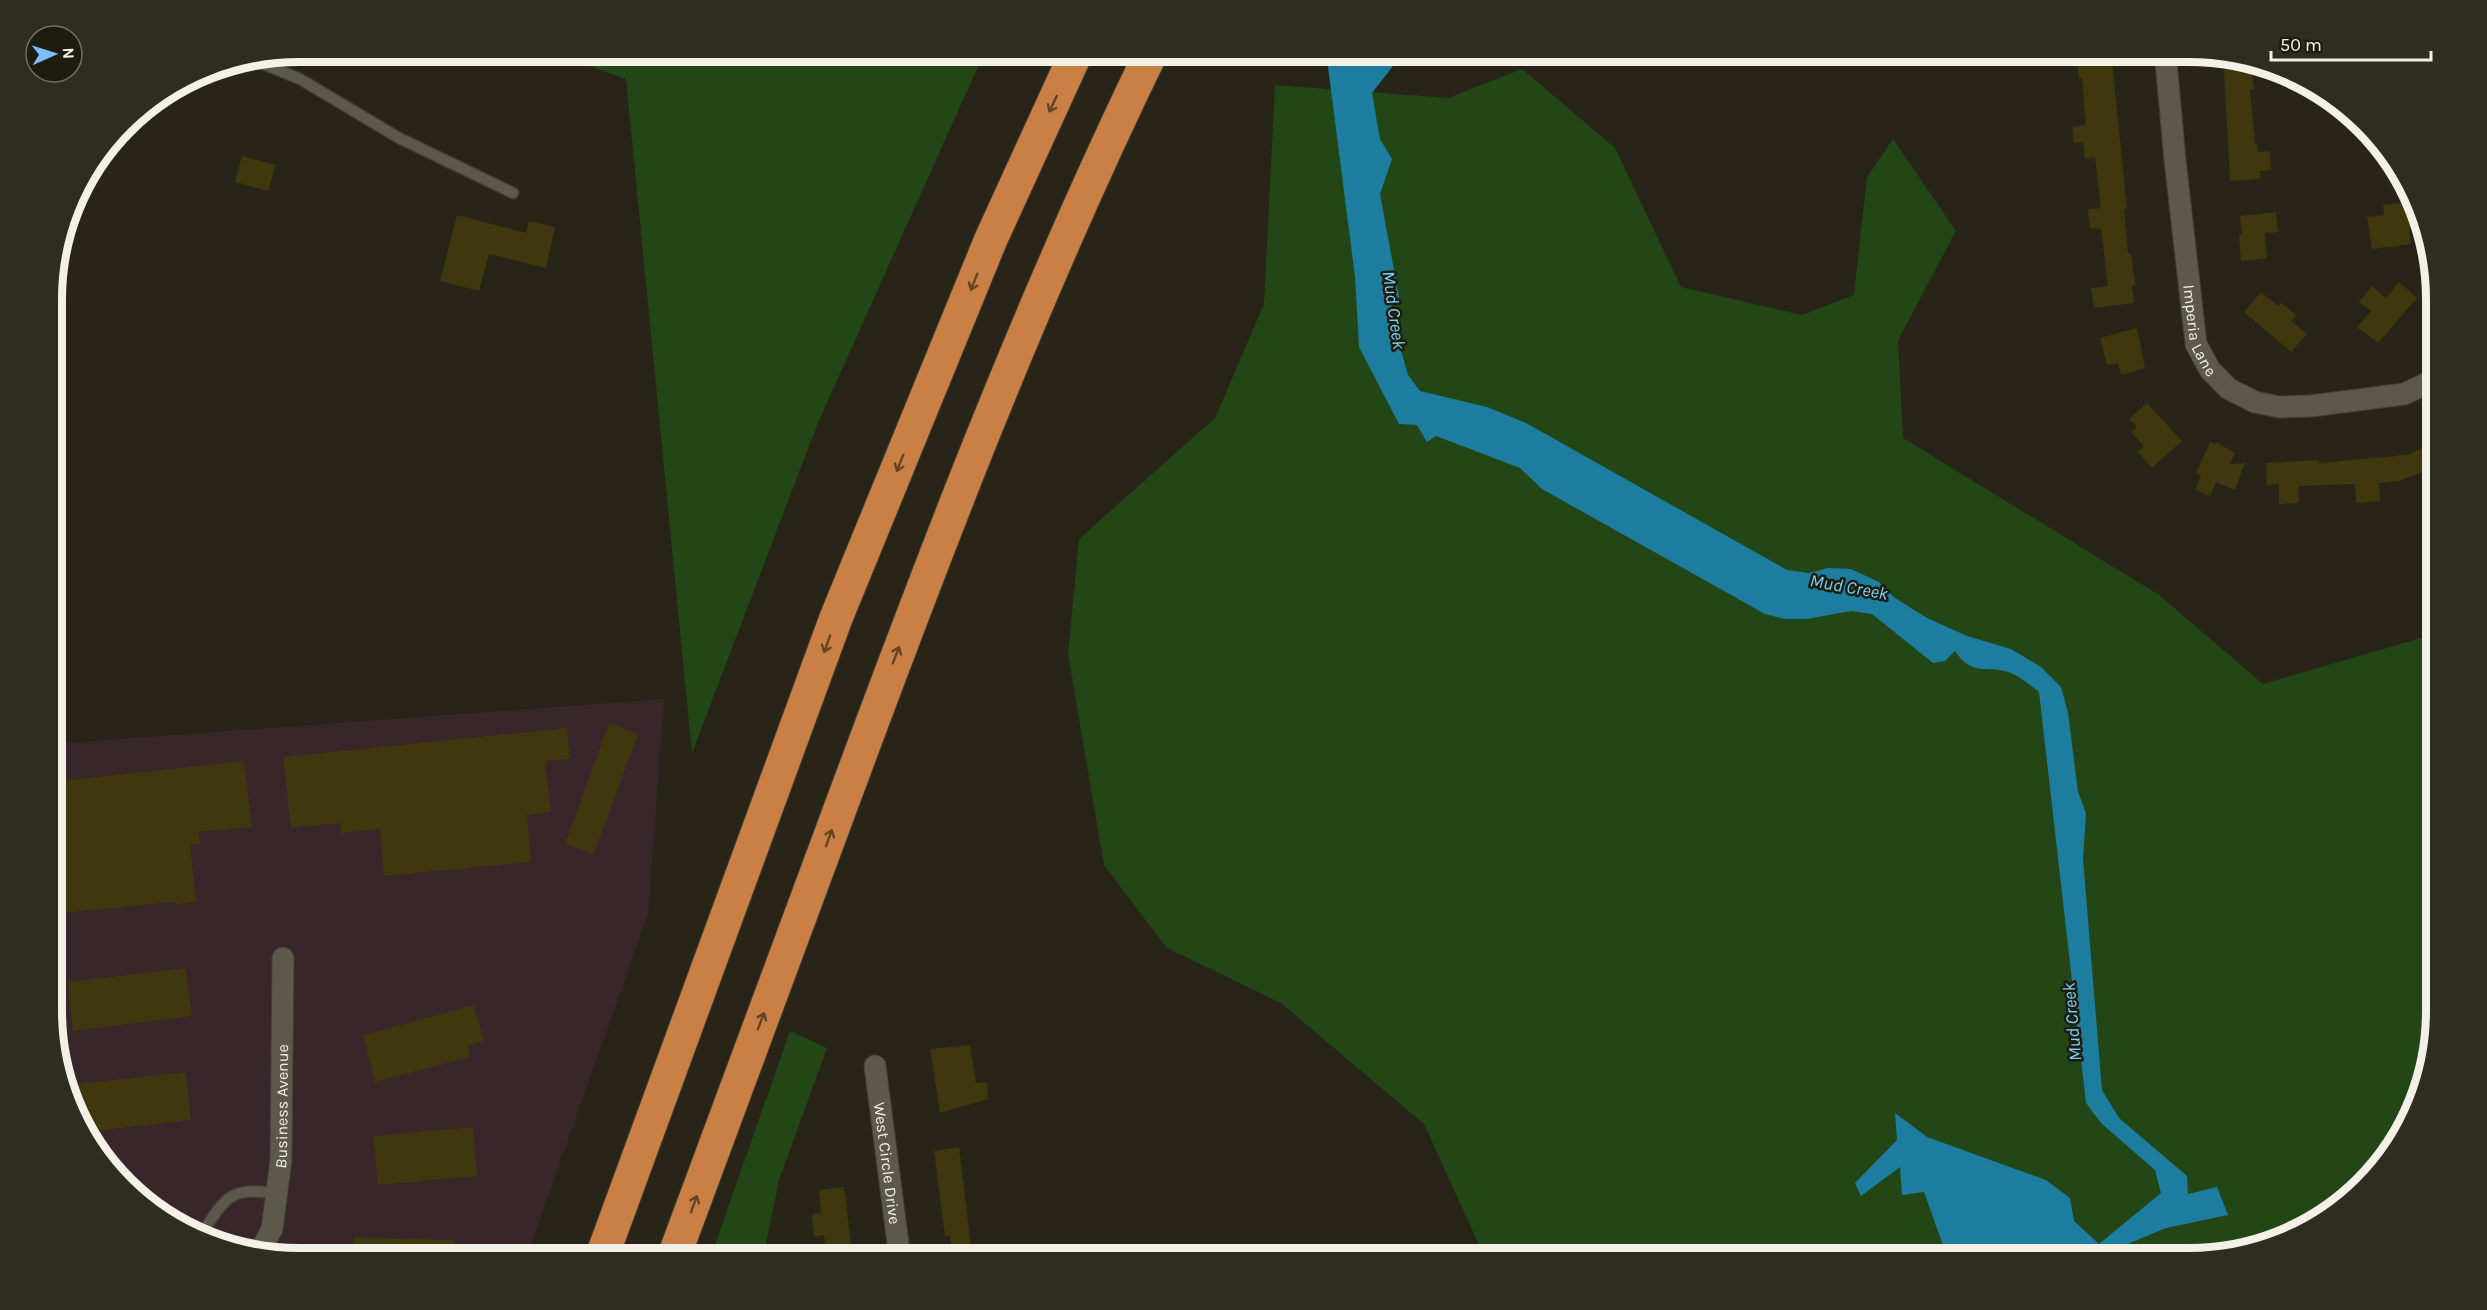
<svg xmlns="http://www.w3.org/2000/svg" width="2487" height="1310" font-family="Karla,sans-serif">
  <rect width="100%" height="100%" fill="#282518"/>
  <path fill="#39262b" d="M664,699L648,914L526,1259H299L189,1233L102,1162L70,1106L53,1044V744Z"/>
  <path fill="#234617" d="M560,51H985L817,425L692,753L626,79L570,59Z
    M1522,69L1615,148L1681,287L1802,315L1854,295L1867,177L1893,139L1956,231L1898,340L1903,438L2159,595L2263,684L2435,634L2436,1011L2410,1121L2374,1175L2326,1217L2267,1246L2204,1258L1480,1259V1247L1424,1124L1281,1003L1167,948L1104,865L1068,654L1079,539L1215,418L1264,304L1275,85L1448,98Z
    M790,1031L827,1048L779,1180L763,1259H710Z"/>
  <path fill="#1d7d9f" d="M1326,51L1403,53L1372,93L1380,139L1392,159L1380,194L1399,297L1389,309L1408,375L1420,391L1487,407L1526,423L1787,570L1809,573L1828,568L1851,569L1879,582L1895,598L1927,618L1967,636L2011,649L2041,667L2061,687L2068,713L2078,792L2086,813L2083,859L2102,1090L2119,1118L2187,1176L2188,1194L2217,1187L2228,1215L2166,1228L2130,1243L2106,1259H1948L1924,1192L1902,1195L1900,1167L1861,1196L1855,1183L1897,1140L1895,1113L1927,1137L2046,1180L2070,1198L2074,1221L2099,1244L2161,1193L2155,1170L2101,1123L2086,1103L2039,692C2031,686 2021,677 2011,673C1987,664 1973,678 1955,651L1945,661L1933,663L1872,614L1851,611L1807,619H1785L1765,614L1542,489L1520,468L1436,436L1427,442L1417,425L1399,424L1359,347L1355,277Z"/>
  <path fill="#3f370d" d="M2076,51H2111L2127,209H2124L2128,253H2131L2135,285L2132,286L2134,303L2094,308L2091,288L2108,286L2101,229L2090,228L2088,209L2101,208L2095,157L2085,159L2083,142L2074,143L2072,127L2086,125L2082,78L2079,79Z
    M2251,68L2254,89H2250L2255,144L2257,143L2258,152L2270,151L2271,170L2260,171L2261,179L2230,181L2224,70Z
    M242,156L276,165L268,191L235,182Z
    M2409,202L2412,227L2409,228L2411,244L2372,249L2367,217L2384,215L2383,205Z
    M2276,212L2278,232L2265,233L2267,258L2241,261L2239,235L2242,234L2240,216Z
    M457,215L526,233L529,221L555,227L546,268L489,254L479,291L440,281Z
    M2399,282L2417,298L2378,343L2357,327L2371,311L2359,302L2372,286L2386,298Z
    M2261,292L2278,306L2281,303L2296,315L2291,321L2307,334L2291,352L2244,312Z
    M2137,328L2145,368L2121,375L2118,363L2107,365L2100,338Z
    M2147,403L2182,441L2152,468L2138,452L2144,446L2131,432L2137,427L2129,419Z
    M2210,442L2215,444L2216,442L2235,453L2230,464L2245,463L2235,490L2216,482L2210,496L2195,490L2201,475L2196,473Z
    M2434,444V467L2399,481L2379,483L2380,501L2356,503L2355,484L2298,486L2299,503L2279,504V484L2267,485L2266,463L2319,460V463L2406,455Z
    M609,723L638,734L594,854L565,844Z
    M567,728L570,759L545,761L551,812L527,815L531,862L384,876L380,829L341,833L340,823L291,828L283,757Z
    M244,761L252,827L198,832L200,844L190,845L196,902L176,904L175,902L53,914V782Z
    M186,968L192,1016L73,1031L68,982Z
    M474,1005L484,1041L467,1046L470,1057L375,1082L363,1035Z
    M970,1045L976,1083L987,1082L988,1099L940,1113L930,1049Z
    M186,1072L191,1120L85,1132L70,1107L68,1085Z
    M473,1127L477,1176L378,1185L373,1136Z
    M959,1147L971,1247L952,1250L950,1235L945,1237L934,1151Z
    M844,1187L853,1259H827L824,1235L814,1237L812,1214L821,1213L819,1190Z
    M354,1237L454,1240L453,1259H353Z"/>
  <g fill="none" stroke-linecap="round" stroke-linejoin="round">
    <g stroke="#424036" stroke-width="13">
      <path id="lane" d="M253,60L300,79L399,138L513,193
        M200,1236C225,1199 229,1185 277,1194"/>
    </g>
    <g stroke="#424036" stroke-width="23">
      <g id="street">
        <path id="s1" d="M2165,51L2175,160L2196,344L2210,370L2229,389L2255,402L2279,407L2311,406L2404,394L2434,380"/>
        <path id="s2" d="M875,1066L900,1259"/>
        <path id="s3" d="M261,1250L272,1229L281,1160L283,958"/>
      </g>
    </g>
    <g stroke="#424036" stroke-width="35">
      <path id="highway" d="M601,1259L836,618L991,239L1077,51
        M673,1259C725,1118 778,977 830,836C928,571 1028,305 1152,51"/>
    </g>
    <use href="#lane" stroke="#5c594a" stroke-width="10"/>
    <use href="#street" stroke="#5c594a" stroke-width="21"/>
    <use href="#highway" stroke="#ca7f44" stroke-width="33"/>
  </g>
  <defs><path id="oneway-shaft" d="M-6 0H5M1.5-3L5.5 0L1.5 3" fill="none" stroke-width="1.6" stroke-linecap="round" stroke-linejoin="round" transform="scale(1.5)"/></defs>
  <g stroke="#634424">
    <use href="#oneway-shaft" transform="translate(1053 104) rotate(115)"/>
    <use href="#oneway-shaft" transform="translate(974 282) rotate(112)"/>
    <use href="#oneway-shaft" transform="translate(900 463) rotate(112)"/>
    <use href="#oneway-shaft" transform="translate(827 644) rotate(110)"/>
    <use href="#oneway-shaft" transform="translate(896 655) rotate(-69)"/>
    <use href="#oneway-shaft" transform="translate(829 838) rotate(-70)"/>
    <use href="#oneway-shaft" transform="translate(761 1021) rotate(-69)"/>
    <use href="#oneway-shaft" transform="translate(694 1204) rotate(-70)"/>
  </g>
  <g text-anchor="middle" stroke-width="5" stroke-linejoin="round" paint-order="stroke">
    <g font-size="16" fill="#f2f0e7" stroke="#1e1c0f">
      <text dy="6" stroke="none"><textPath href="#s1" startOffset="282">Imperia Lane</textPath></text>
      <text dy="6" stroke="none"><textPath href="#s3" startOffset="147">Business Avenue</textPath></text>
      <text dy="6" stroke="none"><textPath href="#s2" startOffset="98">West Circle Drive</textPath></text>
    </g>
    <g font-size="18" font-style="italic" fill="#76d2f8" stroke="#1e1c0f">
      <text transform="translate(1394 310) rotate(82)" y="6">Mud Creek</text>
      <text transform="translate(1849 587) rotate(10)" y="6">Mud Creek</text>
      <text transform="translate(2072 1022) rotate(-95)" y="6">Mud Creek</text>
    </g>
  </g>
  <path d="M0 0H2487V1310H0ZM299 62H2189A237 237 0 0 1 2426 299V1011A237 237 0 0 1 2189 1248H299A237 237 0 0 1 62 1011V299A237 237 0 0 1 299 62Z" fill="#2f2d20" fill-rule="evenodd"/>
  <path fill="none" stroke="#f2f0e7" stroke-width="8" d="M299 62H2189A237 237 0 0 1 2426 299V1011A237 237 0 0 1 2189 1248H299A237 237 0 0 1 62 1011V299A237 237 0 0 1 299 62Z"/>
  <g transform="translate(54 54) rotate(87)"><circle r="28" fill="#1e1c0f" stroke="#737165" stroke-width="1.5"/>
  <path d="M0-4.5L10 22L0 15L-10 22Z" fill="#7bbef8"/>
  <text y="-9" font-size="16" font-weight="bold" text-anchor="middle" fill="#f2f0e7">N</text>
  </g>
  <path d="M2271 51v9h160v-9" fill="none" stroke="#f2f0e7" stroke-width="3"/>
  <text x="2280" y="51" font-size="18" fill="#f2f0e7" stroke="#1e1c0f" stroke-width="4.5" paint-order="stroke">50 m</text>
</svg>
